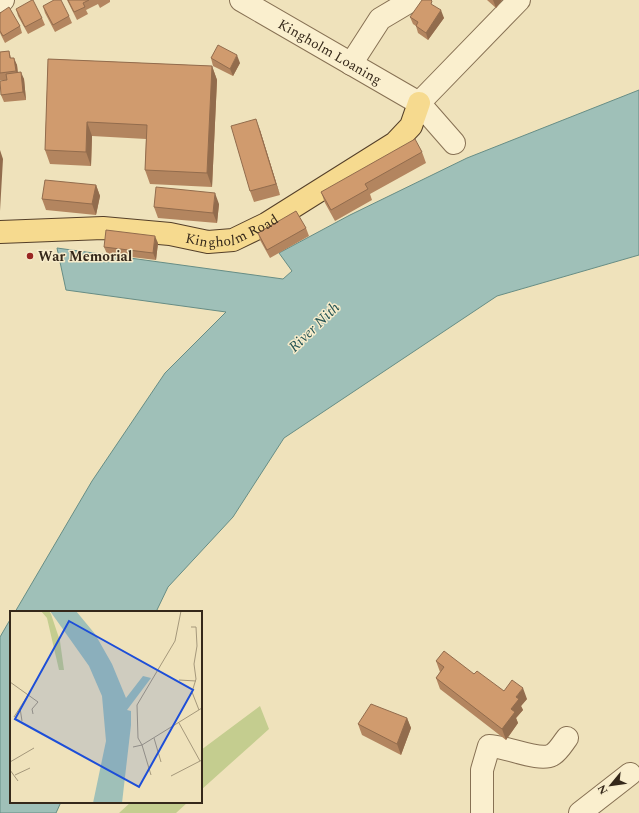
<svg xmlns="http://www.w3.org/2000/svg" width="639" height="813" font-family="Spectral,serif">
  <rect width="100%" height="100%" fill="#efe2bb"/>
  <path fill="#c4cd8f" d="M260,706L269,729L201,790V750Z
    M131,802H188L176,813H119Z"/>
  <path fill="#9fc0b8" stroke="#678d85" d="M639,90V255L497,296L284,438L233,517L168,587L156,612H15L92,481L165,373L226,312L66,290L57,248L283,279L292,271L279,253L350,215L467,158Z
    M11,618V802H61L56,813H0V637Z"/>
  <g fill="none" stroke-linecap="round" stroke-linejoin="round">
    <g stroke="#877154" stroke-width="24">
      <g id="minor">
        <path id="s1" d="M241,0L419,103L454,143"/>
        <path d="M0,1L3,0"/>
        <path d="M351,64L380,19L412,0"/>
        <path d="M419,103L519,0"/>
        <path d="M482,813V770L489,746C506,746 539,762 552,755C558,752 563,743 567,738"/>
        <path d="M580,813L630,774"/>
      </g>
    </g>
    <g stroke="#543f29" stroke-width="24">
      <g id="major">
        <path id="s2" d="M0,232L103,228L170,234L208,242L233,240L266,224L395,143L411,126L419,103"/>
      </g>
    </g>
    <use href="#minor" stroke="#faefce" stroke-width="22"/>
    <use href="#major" stroke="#f6da8f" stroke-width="22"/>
  </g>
  <path fill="#b3855f" d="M67,0H110V2L100,8L98,4L86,10L88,14L77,20Z
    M487,0H502L496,8Z
    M43,6L69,16L72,23L55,32L45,13Z
    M434,6L444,18L428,40L418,33L416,26L413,24L410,17Z
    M16,9L42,18L45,25L28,34L18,16Z
    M0,13L20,26L22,33L5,43L0,33Z
    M9,51L11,58L17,65L18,72L24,79L26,100L4,102L1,95L7,80H0V52Z
    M211,58L240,63L233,76L213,66Z
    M48,59L212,66L217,80L212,187L150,184L145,170L146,139L92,136L91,166L50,164L45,150Z
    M260,130L280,195L254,202L250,191Z
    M422,152L426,163L370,194L372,200L335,221L325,203L321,192Z
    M96,185L100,196L96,215L46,210L42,199Z
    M219,204L217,223L158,218L154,207Z
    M306,228L309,236L270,258L260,240L258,233Z
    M158,243L156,260L107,254L104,247Z
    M436,661L474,674L504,691L527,699L521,706L523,710L516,718L518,723L506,740L440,689L436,678L440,672Z
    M407,718L411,728L401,755L362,735L358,724Z"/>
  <path fill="#926c4d" d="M493,0H502L496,8Z
    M441,10L444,18L428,40L426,33Z
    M237,55L240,63L233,76L230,69Z
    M14,58L17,65L18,79L16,71Z
    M212,66L217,80L212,187L207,173Z
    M21,72L24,79L26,100L23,92Z
    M256,119L260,130L280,195L276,184Z
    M87,122L92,136L91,166L86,152Z
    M0,150L3,159L0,211Z
    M96,185L100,196L96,215L92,204Z
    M215,193L219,204L217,223L213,213Z
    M155,236L158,243L156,260L153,253Z
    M523,688L527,699L521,706L523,710L516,718L518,723L506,740L502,729L516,697Z
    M407,718L411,728L401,755L397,744Z"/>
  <path fill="#d09b6e" stroke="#926c4d" d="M32,0H33L42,18L25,27L16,9Z
    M54,0H61L69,16L53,25L43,6Z
    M68,0H89L83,3L85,7L74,12Z
    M422,0H431L432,1L431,4L441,10L426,33L416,26L418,22L410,17Z
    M9,7L20,26L3,36L0,31V13Z
    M218,45L237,55L230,69L211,58Z
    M9,51L10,58H14L16,71L0,73V52Z
    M48,59L212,66L207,173L145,170L147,125L87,122L86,152L45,150Z
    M21,72L23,92L1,95L0,81L7,80L6,74Z
    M256,119L276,184L250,191L231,126Z
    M415,139L422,152L365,184L368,189L331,210L321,192Z
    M45,180L96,185L92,204L42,199Z
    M156,187L215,193L213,213L154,207Z
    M296,211L306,228L267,250L258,233Z
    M106,230L155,236L153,253L104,247Z
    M444,651L474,674L477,671L504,691L512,680L523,688L516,697L519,699L511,709L515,712L502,729L436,678L444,667L436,661Z
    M371,704L407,718L397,744L358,724Z"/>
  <circle fill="#992622" stroke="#f7eccb" stroke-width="1.5" cx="30" cy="256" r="4"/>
  <g text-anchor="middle" stroke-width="3" stroke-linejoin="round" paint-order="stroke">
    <g font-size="14" fill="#35281a" stroke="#f7eccb">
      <text dy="5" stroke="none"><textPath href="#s1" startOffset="103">Kingholm Loaning</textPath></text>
      <text dy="5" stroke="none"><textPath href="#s2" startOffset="235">Kingholm Road</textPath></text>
    </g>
    <g font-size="14" font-weight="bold" fill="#35281a" stroke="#f7eccb" text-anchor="start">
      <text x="38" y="261">War Memorial</text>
    </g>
    <g font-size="15" font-style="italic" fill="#285655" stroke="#f7eccb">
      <text transform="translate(314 327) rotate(-44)" y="5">River Nith</text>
    </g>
  </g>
  <g transform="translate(10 611)">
    <rect width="192" height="192" fill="#efe2bb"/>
    <path d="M31,0H39L41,3L50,30L54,59H49L37,7Z" fill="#c4cd8f"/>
    <path d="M40,0H66L85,23L102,53L116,87L133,65L141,67L117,99L121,100V114L112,192H83L96,130L92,85L79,55Z" fill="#9fc0b8"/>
    <path fill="none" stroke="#a5987b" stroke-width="1" d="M181,16H186L187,35L184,53L186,68L182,81L189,99M169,69L186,70M0,71L28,91L22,98L23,103M10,97L12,110M4,106L18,84M169,112L190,150M144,127L151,151M132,134L141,164M132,134L128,127L127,94L165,30L171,0M123,136L132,134L192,97M0,151L24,137M0,159L8,170M5,164L20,157M161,165L192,149"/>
    <path fill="#1d4ed8" fill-opacity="0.15" stroke="#1d4ed8" stroke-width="2" d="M59,10L183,79L129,176L5,108Z"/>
    <rect width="192" height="192" fill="none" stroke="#35281a" stroke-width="2"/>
  </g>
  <g transform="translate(611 785) rotate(241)" stroke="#f7eccb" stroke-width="3" paint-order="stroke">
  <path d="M0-3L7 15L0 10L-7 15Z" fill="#35281a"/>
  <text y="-6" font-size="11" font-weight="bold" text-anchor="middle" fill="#35281a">N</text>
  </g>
</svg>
